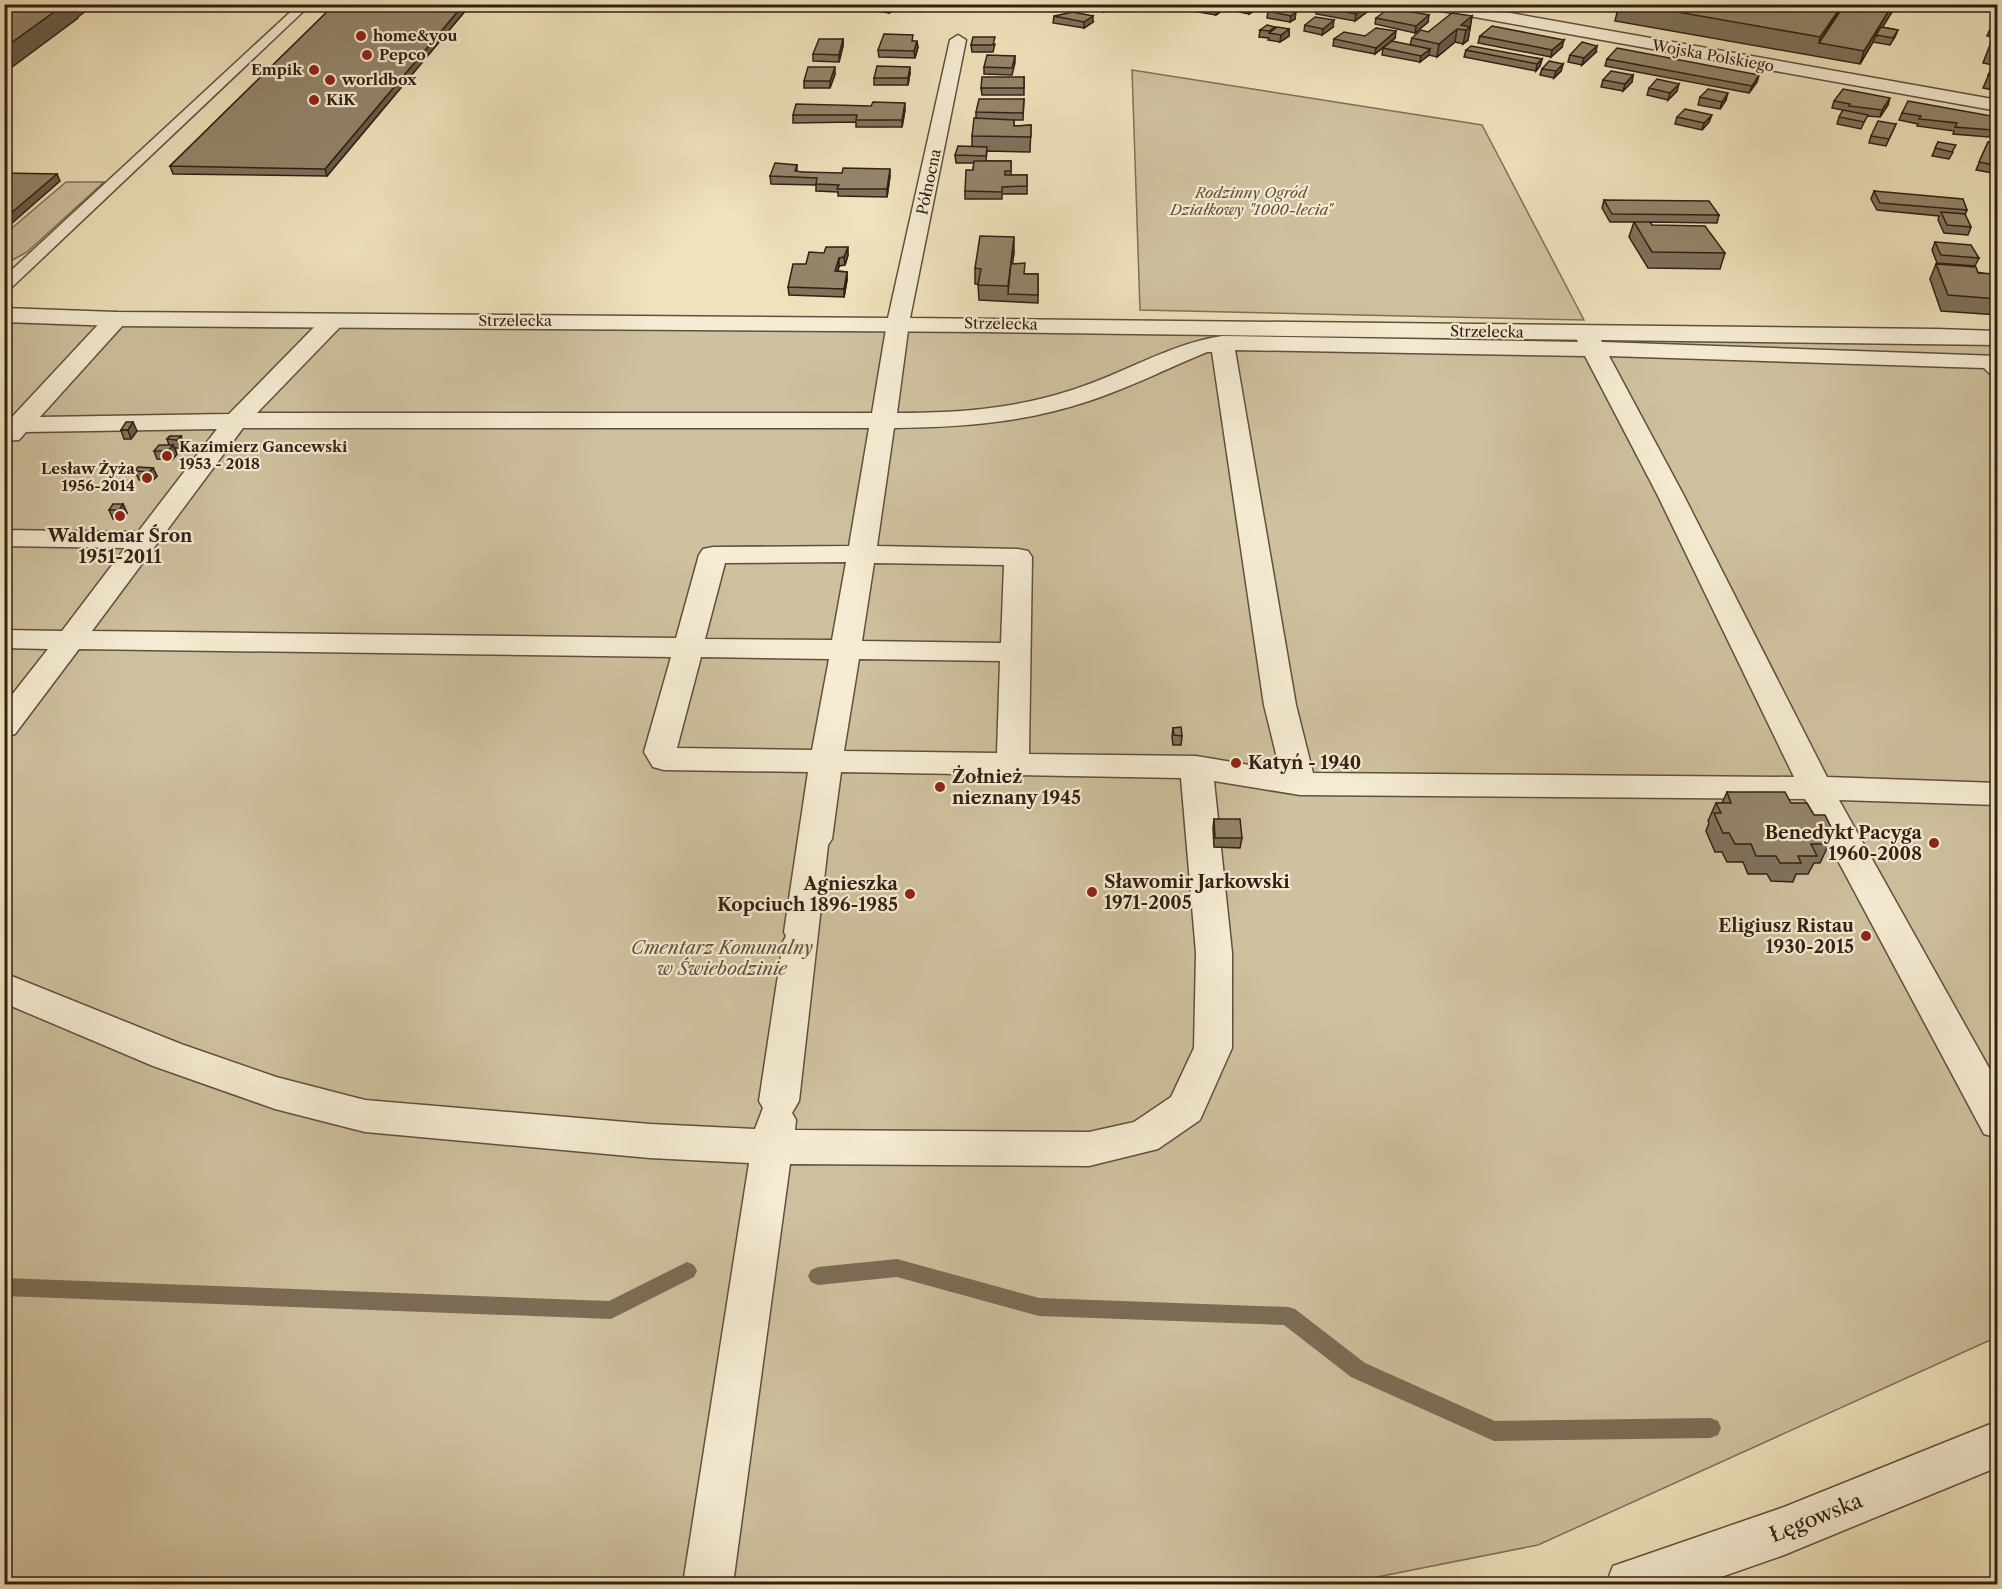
<svg xmlns="http://www.w3.org/2000/svg" width="2002" height="1589" font-family="'Libre Caslon Text',serif">
  <rect width="100%" height="100%" fill="#efe2bc"/>
  <filter id="stains"><feTurbulence type="fractalNoise" baseFrequency=".00333" numOctaves="4"/><feColorMatrix values="0 0 0 0 .2 0 0 0 0 .09 0 0 0 0 .02 0 0 0 .5 -.17"/></filter>
  <radialGradient id="worn" r=".72"><stop offset=".6" stop-color="#630" stop-opacity="0"/><stop offset="1" stop-color="#630" stop-opacity=".3"/></radialGradient>
  <path fill="#cfc19f" stroke="#807059" stroke-width="1.5" d="M1132,70L1482,125L1584,320L1140,310Z
    M66,182H104L27,252L5,264V234Z
    M5,322L284,328L1150,332L1997,344V1337L1538,1545L1342,1584H5Z"/>
  <g fill="none" stroke-linecap="round" stroke-linejoin="round">
    <path fill="#7c6d56" fill-rule="evenodd" d="M897,1259L1039,1298L1288,1307L1295,1309L1365,1363L1495,1421L1710,1418L1718,1421L1721,1428L1718,1435L1710,1438L1494,1441L1351,1377L1284,1325L1039,1316L897,1277L818,1285L811,1282L808,1276L811,1270L818,1267Z
      M687,1262L694,1265L697,1271L694,1277L611,1319L4,1296V1278L609,1301Z"/>
    <g stroke="#60503d" stroke-width="3">
      <path id="service" d="M299,4H311L10,289L4,291V277Z"/>
    </g>
    <g stroke="#60503d" stroke-width="3">
      <path id="pedestrian" d="M116,312L124,314L127,319L124,324L40,417L229,414L326,315H342L345,320L342,325L257,413H872L887,323L890,318H906L909,323L897,413C956,413 1015,409 1072,390C1123,374 1169,344 1222,336L1578,342L1574,333L1578,328H1594L1602,342L1998,356V376L1990,374L1984,368L1609,356L1683,494L1827,777L1998,783V805L1839,800L1998,1084V1138L1984,1134L1805,799L1300,795L1214,781L1232,953V1048L1200,1120L1158,1149L1089,1166L790,1164L733,1584H683L749,1163L650,1158L365,1132L275,1109L153,1066L4,1003V973L181,1044L276,1077L365,1100L650,1124L755,1129L763,1108L759,1101L783,942L786,936L784,932L808,772L664,770L653,767L644,752L671,657L79,649L15,734L4,737V705L48,649L4,648V630L62,631L125,548L4,546V530L138,532L217,429L26,432L19,440L4,441V417H12L108,314ZM1235,350L1585,356L1657,494L1794,777L1313,773L1296,705ZM1207,352H1212L1264,705L1280,770L1196,756L1029,754L1032,557L1028,551L1018,549L877,546L894,428C962,427 1023,423 1089,401C1129,388 1168,368 1207,352ZM243,428H869L849,546L713,547L703,549L699,555L676,638L92,631ZM846,562L832,640L705,639L725,563ZM874,563L1004,565L1001,643L862,641ZM701,657L829,659L812,750L677,748ZM859,659L1000,661L997,753L844,751ZM841,772L1181,778L1196,953L1194,1048L1171,1097L1134,1122L1089,1132L795,1130L796,1120L792,1113L799,1101L828,845L832,839Z"/>
    </g>
    <g stroke="#60503d" stroke-width="3">
      <path id="minor" d="M958,35L966,40L910,318L1936,329L1998,331V345L985,332L116,326L4,322V308L116,312L888,318L950,40Z"/>
    </g>
    <g stroke="#60503d" stroke-width="3">
      <path id="tertiary" d="M1422,4H1460L1998,100V111L1430,9Z
        M1998,1421V1467L1784,1555L1701,1584H1606L1613,1566L1784,1507Z"/>
    </g>
    <use href="#service" fill="#f5ecd3" fill-rule="evenodd"/>
    <use href="#pedestrian" fill="#f5ecd3" fill-rule="evenodd"/>
    <use href="#minor" fill="#f5ecd3" fill-rule="evenodd"/>
    <use href="#tertiary" fill="#f5ecd3" fill-rule="evenodd"/>
  </g>
  <path fill="#7f725c" stroke="#312013" stroke-width="1.5" d="M335,4H471L327,176L173,174L170,166Z
    M877,4H905L889,13L878,11Z
    M1086,4H1110L1109,8L1104,12L1085,8Z
    M1187,4H1254V11L1249,14L1225,9L1216,15L1186,10Z
    M1260,4H1304L1298,9L1286,7L1283,10L1295,19L1290,22L1267,18L1268,11L1271,9H1267V6Z
    M1369,4L1368,11L1355,21L1316,14L1317,7Z
    M1619,4H1895L1892,12L1882,27L1898,30L1895,37L1890,45L1873,42L1860,64L1615,21Z
    M1934,4H1998V10L1939,9Z
    M1998,11V91L1983,88L1993,65L1983,63L1993,37L1987,36Z
    M1054,16L1093,22L1084,28L1053,23Z
    M1472,16L1468,40L1463,44L1455,42L1437,57L1429,55L1420,62L1382,55L1383,48L1410,45L1412,38Z
    M1376,18L1428,22L1415,33L1375,24Z
    M1305,25L1333,27L1322,35L1304,31Z
    M1275,27V29H1289V36L1280,42L1268,40L1269,38L1259,37L1260,30Z
    M1365,36L1395,38L1375,54L1333,46L1334,39Z
    M1480,36L1562,47L1551,57L1478,43Z
    M843,39V46L839,62L813,61V54Z
    M913,41L918,47L915,58L879,57L878,50Z
    M995,44L993,52H972L971,45Z
    M1466,50L1542,59L1540,66L1536,71L1464,57Z
    M1596,52L1582,65L1568,62L1570,55Z
    M1015,56V63L1012,75L984,74V67Z
    M1607,59L1759,75L1757,82L1749,93L1605,66Z
    M1563,64L1561,71L1554,78L1540,75L1542,69Z
    M910,73L908,85H874V78Z
    M835,74L830,88H804V81Z
    M1633,75L1632,82L1623,91L1601,87L1603,80Z
    M1024,77V95H982L981,88Z
    M1649,88L1677,91L1668,100L1647,95Z
    M1700,97L1726,100L1720,109L1698,105Z
    M1024,99L1023,120H1014V126L1031,125L1030,152L987,151L986,161H1011V175H1027V194H1002V199H965V191L973,170L974,163H956L955,155L972,146V136L976,118V112Z
    M1834,101L1888,105L1880,117L1867,116L1861,129L1837,124L1839,117L1843,110L1832,108Z
    M905,110L902,127H856V122L793,123V115Z
    M1902,113L1997,117L1989,137L1953,134L1954,131L1917,126L1918,124L1899,120Z
    M1677,117L1709,122L1702,130L1675,124Z
    M1896,124L1886,146L1869,143L1871,136Z
    M1938,142L1953,152L1949,159L1932,156Z
    M1988,142L1998,144V174L1976,170Z
    M797,165V172L890,176L887,197L838,196V192L816,191V185L771,184L770,176Z
    M1874,191L1967,210L1965,215L1971,227L1968,235L1944,233L1938,220L1939,216L1877,210L1871,199Z
    M1604,200L1719,215L1717,223L1650,222L1652,225L1725,253L1720,269L1648,268L1629,237L1634,222H1610L1602,208Z
    M1935,242L1979,258L1975,266L1937,263L1932,250Z
    M1014,252L1012,264L1025,274H1038V303L979,300L978,284H975V268Z
    M848,255L845,265L839,266L838,271L847,272V280L844,297L789,295L788,287L806,264Z
    M1936,264L1998,276V315L1941,311L1930,279Z
    M121,430L137,431L131,439H124Z
    M170,436L184,445L180,448H175L177,454L172,460L157,459L154,451L169,445L167,439Z
    M153,468L157,476L153,480H139L135,471Z
    M123,504L127,513L123,519H113L109,510Z
    M1173,728L1182,736L1181,745H1173L1172,737Z
    M1727,792L1791,803L1814,815L1834,833L1820,863H1814L1808,874H1796L1793,882L1771,881L1767,874H1748L1743,862H1727L1722,852H1715L1706,831L1709,823L1708,821L1716,803H1722Z
    M1214,819L1242,838L1240,848L1214,847L1213,828Z"/>
  <path fill="#685d4b" stroke="#312013" stroke-width="1.5" d="M65,4H95L78,17V18L4,73V48Z
    M464,4H471L327,176L325,169Z
    M893,4H905L889,13V7Z
    M1105,4H1110L1109,8L1104,12V5Z
    M1223,4H1226L1225,9L1216,15L1217,9Z
    M1254,4V11L1249,14L1250,7Z
    M1287,4L1286,7L1281,11V5Z
    M1298,4H1304L1298,9Z
    M1369,4L1368,11L1355,21L1356,14Z
    M1843,4H1844L1819,43L1820,37Z
    M1893,4H1895L1892,12L1877,36L1876,35L1873,42L1860,64L1864,51Z
    M1296,12L1295,19L1290,22L1291,16Z
    M1429,15L1428,22L1415,33L1416,26Z
    M1093,16V22L1084,28V22Z
    M1472,16L1468,40L1463,44L1466,30L1461,25Z
    M1334,20L1333,27L1322,35L1323,29Z
    M1289,29V36L1280,42L1281,35Z
    M1457,29L1455,42L1437,57L1439,44Z
    M1396,31L1395,38L1375,54L1376,48Z
    M843,39V46L839,62V55Z
    M1564,40L1562,47L1551,57L1552,50Z
    M917,41L918,47L915,58L914,51Z
    M1597,46L1596,52L1582,65L1584,58Z
    M1430,49L1429,55L1420,62L1421,56Z
    M1542,59L1540,66L1536,71L1537,64Z
    M1563,64L1561,71L1554,78L1556,71Z
    M835,67V74L830,88V81Z
    M910,67V73L908,85V78Z
    M1633,75L1632,82L1623,91L1625,84Z
    M1759,75L1757,82L1749,93L1752,86Z
    M1679,84L1677,91L1668,100L1670,93Z
    M1728,93L1726,100L1720,109L1722,102Z
    M1890,98L1888,105L1880,117L1882,110Z
    M905,103V110L902,127V120Z
    M1712,115L1709,122L1702,130L1704,123Z
    M890,169V176L887,197V189Z
    M57,174L60,181L4,230V219Z
    M1014,237V252L1009,294L1008,286Z
    M848,247V255L845,265L844,257Z
    M839,258V266L836,279L835,271Z
    M847,272V280L844,297V289Z
    M133,422L137,431L131,439L128,430Z
    M181,436L184,445L180,448L177,440Z
    M173,445L177,454L172,460L168,451Z
    M153,468L157,476L153,480L149,472Z
    M123,504L127,513L123,519L119,510Z"/>
  <path fill="#94856b" stroke="#312013" stroke-width="1.5" d="M4,4H65L4,48Z
    M73,4H84L76,11Z
    M335,4H464L325,169L170,166Z
    M879,4H893L889,7Z
    M1193,4H1223L1217,9Z
    M1235,4H1254L1250,7Z
    M1320,4H1369L1356,14L1317,7Z
    M1632,4H1843L1820,37Z
    M1845,4H1893L1864,51L1819,43Z
    M1272,8L1296,12L1291,16L1268,11Z
    M1389,8L1429,15L1416,26L1376,18Z
    M1997,11L1998,18L1994,17Z
    M1073,12L1093,16L1084,22L1054,16Z
    M1452,13L1472,16L1461,25L1470,27L1466,30L1457,29L1439,44L1412,38L1421,30L1428,32Z
    M1315,17L1334,20L1323,29L1305,25Z
    M1267,25L1275,27L1269,31L1260,30Z
    M1492,26L1564,40L1552,50L1480,36Z
    M1277,27L1289,29L1281,35L1269,33Z
    M1881,27L1898,30L1893,38L1876,35Z
    M1376,28L1396,31L1376,48L1334,39L1344,32L1365,36Z
    M1996,33H1998V44L1990,43Z
    M884,34L913,35L912,41H917L914,51L878,50Z
    M973,37H995L993,45H971Z
    M819,39H843L839,55L813,54Z
    M1392,41L1430,49L1421,56L1383,48Z
    M1582,42L1597,46L1584,58L1570,55Z
    M1471,46L1542,59L1537,64L1466,50Z
    M1617,48L1759,75L1752,86L1607,59Z
    M987,55L1015,56L1012,68L984,67Z
    M1549,61L1563,64L1556,71L1542,69Z
    M877,66L910,67L908,78H874Z
    M808,67H835L830,81H804Z
    M1992,67L1998,68V76L1988,75Z
    M1611,71L1633,75L1625,84L1603,80Z
    M982,77H1024V88H981Z
    M1657,79L1679,84L1670,93L1649,88Z
    M1708,89L1728,93L1722,102L1700,97Z
    M1843,89L1890,98L1882,110L1849,106L1850,104L1834,101Z
    M979,99H1024L1023,113L976,112Z
    M1908,101L1997,117L1992,130L1955,127L1957,123L1919,119L1921,116L1902,113Z
    M873,102L905,103L902,120H856L857,115H793L796,104L871,106Z
    M1685,109L1712,115L1704,123L1677,117Z
    M1843,110L1868,115L1864,122L1839,117Z
    M974,118L1014,120V126L1031,125V137L972,136Z
    M1878,121L1896,124L1889,139L1871,136Z
    M1938,142L1956,145L1952,152L1935,148Z
    M1988,142L1998,144V166L1979,162Z
    M958,146L987,147L986,156L955,155Z
    M974,161H1011V171H1005V175H1027V186L1002,187V192L965,191L966,170H973Z
    M775,163L797,165L795,171L802,172L842,173L843,168L890,169L887,189H837L839,185L816,184L817,178L770,176Z
    M4,173L57,174L4,219Z
    M1874,191L1963,199L1967,210L1880,203Z
    M1604,200L1709,201L1719,215L1612,214Z
    M1941,212L1965,214L1971,227L1947,225Z
    M1634,222H1650L1652,225L1705,226L1725,253L1652,252Z
    M980,236L1014,237L1008,286L978,285L981,269L975,268Z
    M1935,242L1971,245L1979,258L1941,255Z
    M826,247H848L844,257L839,258L835,271L847,272L844,289L788,287L793,264H806L809,252L824,253Z
    M1025,263L1024,274H1038V295L1008,294L1011,264Z
    M1936,264L1976,267L1978,273L1996,274L1998,276V299L1948,295Z
    M126,422H133L128,430H121Z
    M170,436H181L177,440L167,439Z
    M159,445H173L168,451H154Z
    M138,467L153,468L149,472L135,471Z
    M113,504H123L119,510H109Z
    M1181,727L1182,736L1174,735L1173,728Z
    M1727,792H1785L1791,803H1807L1814,815H1825L1834,833H1823L1829,844H1811L1817,856H1798L1801,863H1780L1776,856H1756L1751,844H1735L1729,833H1723L1714,813H1721L1716,803H1731Z
    M1214,819H1240L1242,838H1215Z"/>
  <g fill="#8f2418" stroke="#f5ecd3" stroke-width="2">
    <circle cx="361" cy="36" r="6"/>
    <circle cx="367" cy="55" r="6"/>
    <circle cx="314" cy="70" r="6"/>
    <circle cx="330" cy="80" r="6"/>
    <circle cx="314" cy="100" r="6"/>
    <circle cx="167" cy="456" r="6"/>
    <circle cx="147" cy="478" r="6"/>
    <circle cx="120" cy="516" r="6"/>
    <circle cx="1236" cy="763" r="6"/>
    <circle cx="940" cy="787" r="6"/>
    <circle cx="1934" cy="843" r="6"/>
    <circle cx="1092" cy="892" r="6"/>
    <circle cx="910" cy="894" r="6"/>
    <circle cx="1866" cy="936" r="6"/>
  </g>
  <g text-anchor="middle" stroke-width="4.5" stroke-linejoin="round" paint-order="stroke">
    <g font-size="15" font-weight="bold" fill="#312013" stroke="#f5ecd3" text-anchor="start">
      <text x="373" y="41">home&amp;you</text>
      <text x="379" y="60">Pepco</text>
      <text x="302" y="75" text-anchor="end">Empik</text>
      <text x="342" y="85">worldbox</text>
      <text x="326" y="105">KiK</text>
      <text x="179" y="452">Kazimierz Gancewski<tspan x="179" dy="17">1953 - 2018</tspan></text>
      <text x="135" y="474" text-anchor="end">Lesław Żyża<tspan x="135" dy="17">1956-2014</tspan></text>
    </g>
    <g font-size="15" fill="#312013" stroke="#f5ecd3">
      <text transform="translate(1713 56) rotate(10)" y="5">Wojska Polskiego</text>
      <text transform="translate(929 182) rotate(-78)" y="5">Północna</text>
      <text x="515" y="326">Strzelecka</text>
      <text transform="translate(1001 324) rotate(1)" y="5">Strzelecka</text>
      <text transform="translate(1487 332) rotate(1)" y="5">Strzelecka</text>
    </g>
    <g font-size="15" font-style="italic" fill="#60503d" stroke="#f5ecd3">
      <text x="1251" y="198">Rodzinny Ogród<tspan x="1251" dy="17">Działkowy "1000-lecia"</tspan></text>
    </g>
    <g font-size="18" font-weight="bold" fill="#312013" stroke="#f5ecd3" text-anchor="start">
      <text x="120" y="542" text-anchor="middle">Waldemar Śron<tspan x="120" dy="21">1951-2011</tspan></text>
      <text x="1248" y="769">Katyń - 1940</text>
      <text x="952" y="783">Żołnież<tspan x="952" dy="21">nieznany 1945</tspan></text>
      <text x="1922" y="839" text-anchor="end">Benedykt Pacyga<tspan x="1922" dy="21">1960-2008</tspan></text>
      <text x="1104" y="888">Sławomir Jarkowski<tspan x="1104" dy="21">1971-2005</tspan></text>
      <text x="898" y="890" text-anchor="end">Agnieszka<tspan x="898" dy="21">Kopciuch 1896-1985</tspan></text>
      <text x="1854" y="932" text-anchor="end">Eligiusz Ristau<tspan x="1854" dy="21">1930-2015</tspan></text>
    </g>
    <g font-size="18" font-style="italic" fill="#60503d" stroke="#f5ecd3">
      <text x="722" y="954">Cmentarz Komunalny<tspan x="722" dy="21">w Świebodzinie</tspan></text>
    </g>
    <g font-size="21" fill="#312013" stroke="#f5ecd3">
      <text transform="translate(1816 1518) rotate(-22)" y="7">Łęgowska</text>
    </g>
  </g>
  <rect width="2002" height="1589" fill="none" stroke="#efe2bc" stroke-width="24"/>
  <rect x="6" y="6" width="1990" height="1577" fill="none" stroke="#312013" stroke-width="3"/>
  <rect x="12" y="12" width="1978" height="1565" fill="none" stroke="#312013" stroke-width="1.5"/>
  <rect width="100%" height="100%" filter="url(#stains)"/>
  <rect width="100%" height="100%" fill="url(#worn)"/>
</svg>
